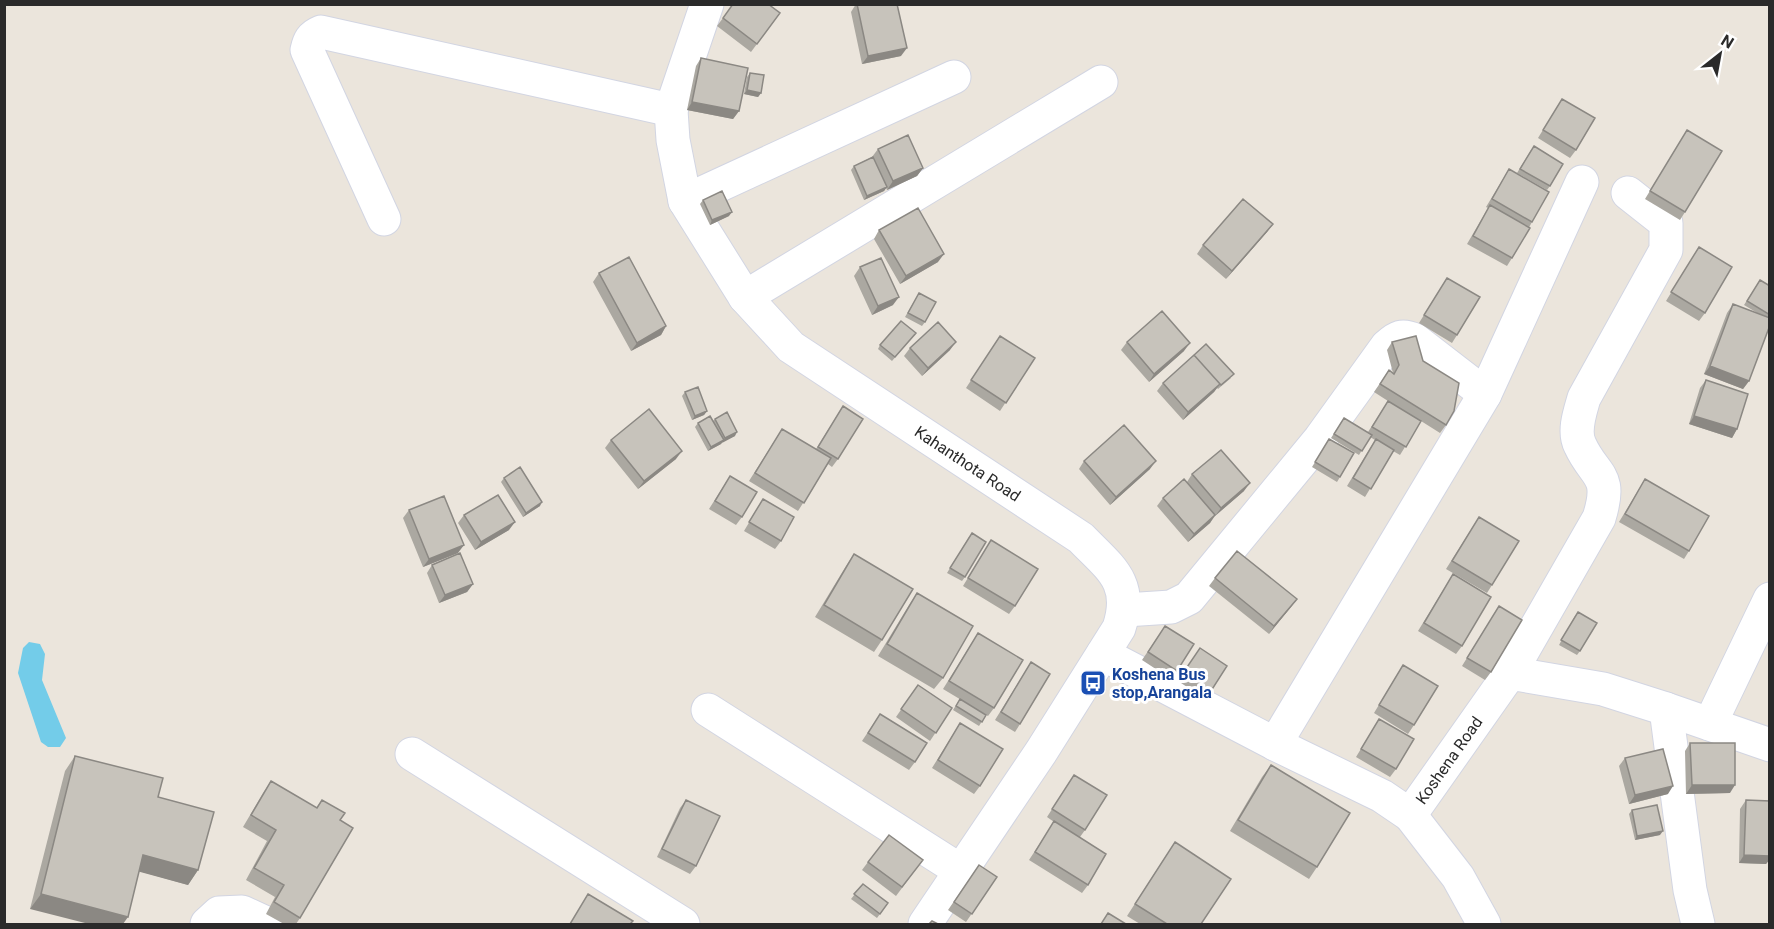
<svg xmlns="http://www.w3.org/2000/svg" width="1774" height="929" font-family="Roboto,sans-serif">
  <rect width="100%" height="100%" fill="#ebe5dc"/>
  <path fill="#73cce9" d="M29,642L40,644L45,654L42,680L66,738L60,747H48L41,742L18,673L23,648Z"/>
  <g fill="none" stroke-linecap="round" stroke-linejoin="round">
    <g stroke="#d2d5e2" stroke-width="35">
      <g id="street">
        <path d="M685,201L954,77"/>
        <path d="M384,219L307,50C309,41 311,36 321,32L671,110"/>
        <path d="M745,297L1101,82"/>
        <path d="M1125,610L1171,607L1189,598L1320,439L1387,346C1397,337 1402,334 1415,340L1485,394"/>
        <path id="s1" d="M1103,654L1275,744L1382,796L1410,815L1510,673L1603,689L1666,709L1770,745"/>
        <path d="M1510,673L1599,518C1613,473 1595,478 1580,445C1573,431 1580,412 1584,398L1666,250V223L1628,193"/>
        <path d="M1666,709L1690,890L1698,924"/>
        <path d="M708,710L961,871"/>
        <path d="M1710,724L1770,599"/>
        <path d="M1275,744L1485,394L1582,182"/>
        <path d="M412,754L683,924"/>
        <path d="M1410,815L1458,877L1484,924"/>
        <path d="M207,924L219,913L242,912L268,924"/>
      </g>
    </g>
    <g stroke="#d2d5e2" stroke-width="35">
      <g id="secondary">
        <path id="s2" d="M707,4L671,110L673,140L685,201L745,297L791,347L1081,538C1110,568 1134,582 1119,628L1041,752L925,924"/>
      </g>
    </g>
    <use href="#street" stroke="#fff" stroke-width="33"/>
    <use href="#secondary" stroke="#fff" stroke-width="33"/>
  </g>
  <path fill="#aba8a1" d="M856,4H897L901,56L862,64L851,12Z
    M780,13L751,52L717,26L723,18Z
    M701,58L739,111L733,119L687,110L696,66Z
    M750,73L761,93L758,97L744,94L747,77Z
    M1562,99L1576,150L1570,158L1538,138Z
    M1687,130L1685,212L1680,220L1645,199Z
    M878,149L923,168L917,176L887,190L886,188L884,191L864,200L851,170L854,166L872,157Z
    M1531,150L1550,186L1547,190L1517,173Z
    M1509,169L1532,222L1512,258L1507,266L1467,244L1488,208L1486,207Z
    M703,200L729,216L710,225L700,204Z
    M1273,224L1267,232L1226,279L1197,254L1203,245Z
    M879,230L938,262L900,284L874,239Z
    M1699,247L1705,313L1699,321L1666,301Z
    M860,267L893,305L872,315L854,276Z
    M599,273L666,326L661,335L631,351L593,282Z
    M1447,278L1457,335L1452,343L1419,323Z
    M1760,280L1768,285L1770,282V325L1749,381L1743,389L1704,374L1727,313L1733,304L1759,314L1744,305Z
    M919,293L925,322L922,326L905,317Z
    M916,333L892,361L878,349L880,345Z
    M1000,336L1035,358L1000,411L966,388Z
    M1127,342L1184,351L1149,382L1121,350Z
    M1392,342L1423,361L1446,425L1440,433L1421,421L1400,455L1393,451L1365,497L1347,486L1375,440L1370,437L1359,455L1331,438L1344,418L1368,432L1388,401L1374,392L1389,370L1393,373L1387,350Z
    M910,348L950,350L922,376L904,356Z
    M1231,378L1218,389L1217,388L1214,392L1183,420L1157,391L1163,383Z
    M1706,380L1737,429L1732,438L1689,424L1700,388Z
    M685,392L707,411L704,415L692,420L682,396Z
    M843,406L838,459L832,467L828,464L798,511L749,481L782,429L816,449Z
    M715,419L735,436L722,442L721,444L708,451L695,427L698,423L713,421Z
    M611,440L676,459L638,489L605,448Z
    M1327,443L1340,477L1337,482L1312,467Z
    M1084,461L1150,469L1110,505L1079,469Z
    M1192,474L1244,491L1215,516L1210,523L1188,542L1157,506L1163,498L1187,482Z
    M730,476L742,517L736,525L709,509Z
    M504,478L540,506L523,517L501,482Z
    M1645,479L1689,551L1684,559L1619,522Z
    M763,499L781,541L775,549L744,531Z
    M409,510L458,553L423,567L403,518Z
    M464,515L509,530L475,550L458,523Z
    M1479,517L1492,585L1487,593L1446,569Z
    M969,537L965,577L962,581L947,573Z
    M991,540L1015,606L1009,614L963,586Z
    M854,554L882,640L874,652L815,617L846,566Z
    M432,565L473,584L467,592L439,603L427,573Z
    M1453,574L1462,646L1456,654L1418,631Z
    M1215,578L1297,599L1269,634L1209,586Z
    M917,593L943,678L934,689L878,656L909,605Z
    M1499,606L1491,672L1485,680L1462,666Z
    M1575,616L1580,651L1577,655L1559,645Z
    M1165,626L1177,671L1171,679L1142,660Z
    M978,633L994,708L988,716L943,689Z
    M1200,648L1227,666L1205,699L1178,681Z
    M1031,662L1020,724L1015,732L995,720Z
    M1403,665L1414,725L1408,734L1374,713Z
    M918,685L952,708L930,741L896,717Z
    M960,699L986,715L979,726L953,710Z
    M880,714L915,762L909,770L862,741Z
    M1379,719L1396,769L1390,777L1356,757Z
    M960,723L980,786L974,794L932,768Z
    M1690,743L1730,793L1686,794L1685,751Z
    M75,756L158,797L198,870L188,885L139,871L30,909L65,771Z
    M1625,758L1668,794L1629,804L1619,766Z
    M1271,765L1317,867L1309,879L1230,831L1262,777Z
    M1074,775L1085,830L1080,837L1088,885L1082,893L1029,860L1054,822L1047,817Z
    M271,781L316,808L322,800L340,820L300,918L296,924H284L266,914L275,897L246,880L267,841L243,827L263,793Z
    M686,800L696,866L690,874L657,857L680,808Z
    M1746,800L1770,801V859L1766,864L1739,863L1740,809Z
    M1632,810L1660,835L1635,840L1629,814Z
    M1167,854L1201,924H1140L1127,916Z
    M868,862L917,868L896,896L862,870Z
    M979,865L997,877L966,922L948,910Z
    M863,884L888,903L877,918L851,899Z"/>
  <path fill="#8b8883" d="M907,48L901,56L862,64L868,56Z
    M747,90L761,93L758,97L744,94Z
    M692,102L739,111L733,119L687,110Z
    M923,168L917,176L887,190L893,181Z
    M887,187L884,191L864,200L867,196Z
    M732,212L729,216L710,225L712,220Z
    M1273,224L1267,232L1226,279L1232,271Z
    M944,254L938,262L900,284L906,276Z
    M899,297L893,305L872,315L878,306Z
    M666,326L661,335L631,351L637,343Z
    M956,342L950,350L922,376L928,368Z
    M1190,343L1184,351L1149,382L1154,374Z
    M1710,366L1749,381L1743,389L1704,374Z
    M1220,384L1214,392L1183,420L1188,412Z
    M707,411L704,415L692,420L695,416Z
    M1694,416L1737,429L1732,438L1689,424Z
    M737,432L735,436L722,443L725,438Z
    M724,440L721,444L708,451L711,447Z
    M682,451L676,459L638,489L644,481Z
    M1156,461L1150,469L1110,505L1116,497Z
    M1250,483L1244,491L1215,516L1221,508Z
    M542,502L540,506L523,517L526,513Z
    M1215,515L1210,523L1188,542L1194,534Z
    M515,522L509,530L475,550L481,542Z
    M464,545L458,553L423,567L429,559Z
    M473,584L467,592L439,603L445,595Z
    M1297,599L1291,607L1269,634L1274,626Z
    M1692,785H1735L1730,793L1686,794Z
    M1673,786L1668,794L1629,804L1635,795Z
    M1663,831L1660,835L1635,840L1637,836Z
    M143,855L198,870L188,885L133,870Z
    M1744,855L1770,856V859L1766,864L1739,863Z
    M41,894L128,917L123,924H89L30,909Z"/>
  <path fill="#c7c3bb" stroke="#8b8883" stroke-width="1.5" d="M733,4H768L780,13L757,44L723,18Z
    M857,4H897L907,48L868,56Z
    M701,58L748,68L739,111L692,102Z
    M750,73L764,75L761,93L747,90Z
    M1562,99L1595,118L1576,150L1543,130Z
    M1687,130L1722,151L1685,212L1650,191Z
    M908,135L923,168L893,181L878,149Z
    M1534,146L1563,164L1550,186L1520,169Z
    M873,157L887,187L867,196L854,166Z
    M1509,169L1549,192L1532,222L1492,199Z
    M722,191L732,212L712,220L703,200Z
    M1243,199L1273,224L1232,271L1203,245Z
    M1490,205L1530,228L1512,258L1473,236Z
    M918,208L944,254L906,276L879,230Z
    M1699,247L1732,267L1705,313L1671,292Z
    M629,257L666,326L637,343L599,273Z
    M881,258L899,297L878,306L860,267Z
    M1447,278L1480,297L1457,335L1424,315Z
    M1760,280L1770,286V315L1747,301Z
    M919,293L936,302L925,322L908,313Z
    M1733,304L1770,318V325L1749,381L1710,366Z
    M1162,311L1190,343L1154,374L1127,342Z
    M901,321L916,333L895,357L880,345Z
    M938,322L956,342L928,368L910,348Z
    M1000,336L1035,358L1006,403L971,380Z
    M1416,336L1423,361L1459,383L1454,411L1446,425L1380,384L1389,370L1394,374L1399,365L1392,342Z
    M1206,344L1234,374L1221,385L1194,355L1193,356Z
    M1194,355L1220,384L1188,412L1163,383Z
    M1706,380L1748,394L1737,429L1694,416Z
    M698,387L707,411L695,416L685,392Z
    M1388,401L1421,421L1406,447L1372,427Z
    M843,406L863,419L838,459L818,447Z
    M649,409L682,451L644,481L611,440Z
    M727,412L737,432L725,438L715,419Z
    M710,416L724,440L711,447L698,423Z
    M1344,418L1372,435L1362,451L1334,434Z
    M1124,425L1156,461L1116,497L1084,461Z
    M782,429L831,458L804,503L755,473Z
    M1329,439L1354,453L1340,477L1315,462Z
    M1376,439L1394,450L1371,489L1353,478Z
    M1221,450L1250,483L1221,508L1192,474Z
    M520,467L542,502L526,513L504,478Z
    M730,476L757,492L742,517L715,501Z
    M1184,479L1215,515L1194,534L1163,498Z
    M1645,479L1709,516L1689,551L1625,514Z
    M498,495L515,522L481,542L464,515Z
    M444,496L464,545L429,559L409,510Z
    M763,499L794,517L781,541L749,522Z
    M1479,517L1519,541L1492,585L1452,561Z
    M972,533L986,542L965,577L950,568Z
    M991,540L1038,569L1015,606L968,578Z
    M1237,551L1297,599L1274,626L1215,578Z
    M460,553L473,584L445,595L432,565Z
    M854,554L913,589L882,640L824,605Z
    M1453,574L1491,597L1462,646L1424,623Z
    M917,593L973,626L943,678L887,644Z
    M1499,606L1522,620L1491,672L1467,658Z
    M1578,612L1597,623L1580,651L1561,640Z
    M1165,626L1194,644L1177,671L1148,652Z
    M978,633L1023,660L994,708L949,681Z
    M1200,648L1227,666L1211,691L1183,673Z
    M1031,662L1050,674L1020,724L1001,712Z
    M1403,665L1438,686L1414,725L1379,705Z
    M918,685L952,708L936,733L901,709Z
    M960,699L986,715L982,722L956,706Z
    M880,714L927,743L915,762L868,733Z
    M1379,719L1414,739L1396,769L1361,749Z
    M960,723L1003,749L980,786L938,760Z
    M1690,743H1735V785H1692Z
    M1663,749L1673,786L1635,795L1625,758Z
    M75,756L163,778L158,797L214,812L198,870L143,855L128,917L41,894Z
    M1271,765L1350,813L1317,867L1238,820Z
    M1074,775L1107,795L1085,830L1052,809Z
    M271,781L317,808L322,800L345,813L340,820L353,828L300,918L274,902L284,885L254,868L276,830L251,815Z
    M686,800L720,816L696,866L662,849Z
    M1746,800L1770,801V856L1744,855Z
    M1657,805L1663,831L1637,836L1632,810Z
    M1054,821L1106,854L1088,885L1035,852Z
    M889,835L923,860L902,887L868,862Z
    M1175,842L1231,879L1201,924H1167L1135,904Z
    M979,865L997,877L972,914L954,902Z
    M863,884L888,903L880,914L854,894Z
    M588,894L633,921L630,924H570Z
    M1108,913L1126,924H1101Z
    M932,921L938,924H929Z"/>
  <defs>
    <g id="bus-square" transform="scale(1.35)"><rect x="-9" y="-9" width="18" height="18" rx="4" fill="#1a4fb4" stroke="#fff"/><path d="M-5-6H5V4H4V6H2V4H-2V6H-4V4H-5ZM-3.5-4V0h7V-4ZM-3.5 1.2v1.5H-2V1.2ZM2 1.2v1.5H3.5V1.2Z" fill="#fff"/></g>
  </defs>
  <g fill-rule="evenodd">
    <use href="#bus-square" x="1093" y="683"/>
  </g>
  <g text-anchor="middle" stroke-width="6" stroke-linejoin="round" paint-order="stroke">
    <g font-size="16" fill="#2a2a2a" stroke="#fff">
      <text dy="6" stroke="none"><textPath href="#s2" startOffset="597">Kahanthota Road</textPath></text>
      <text dy="6" stroke="none"><textPath href="#s1" startOffset="414">Koshena Road</textPath></text>
    </g>
    <g font-size="16" font-weight="bold" fill="#164399" stroke="#fff" text-anchor="start">
      <text x="1112" y="680">Koshena Bus<tspan x="1112" dy="18">stop,Arangala</tspan></text>
    </g>
  </g>
  <rect width="1774" height="929" fill="none" stroke="#2a2a2a" stroke-width="12"/>
  <g transform="translate(1720 54) rotate(31)" stroke="#ffffff" stroke-width="4.5" paint-order="stroke">
  <path d="M0-4.5L10 22L0 15L-10 22Z" fill="#2a2a2a"/>
  <text y="-9" font-size="16" font-weight="bold" text-anchor="middle" fill="#2a2a2a">N</text>
  </g>
</svg>
